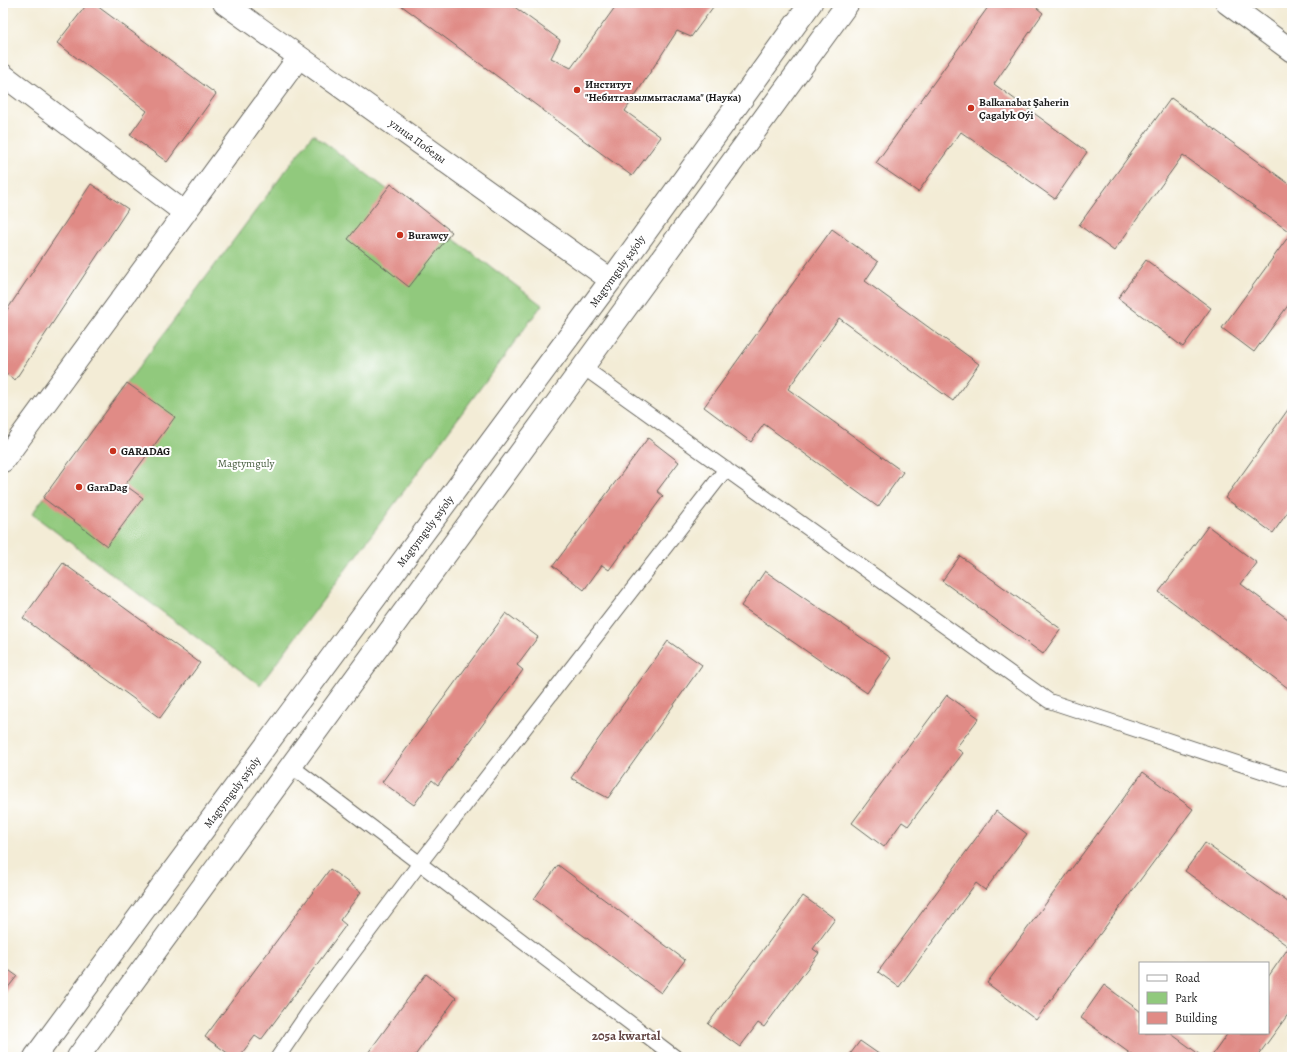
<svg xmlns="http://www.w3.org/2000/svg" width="1295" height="1060" font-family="Alegreya,serif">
  <rect width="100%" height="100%" fill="#fff"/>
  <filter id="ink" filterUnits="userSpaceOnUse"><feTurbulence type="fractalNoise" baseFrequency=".025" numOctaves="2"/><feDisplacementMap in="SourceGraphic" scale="8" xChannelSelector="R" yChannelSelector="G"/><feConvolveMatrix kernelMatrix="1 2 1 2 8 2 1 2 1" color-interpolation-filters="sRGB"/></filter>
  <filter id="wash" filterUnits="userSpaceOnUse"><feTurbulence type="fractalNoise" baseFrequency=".012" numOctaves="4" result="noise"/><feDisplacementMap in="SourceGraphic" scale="16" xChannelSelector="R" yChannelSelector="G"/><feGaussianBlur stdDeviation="0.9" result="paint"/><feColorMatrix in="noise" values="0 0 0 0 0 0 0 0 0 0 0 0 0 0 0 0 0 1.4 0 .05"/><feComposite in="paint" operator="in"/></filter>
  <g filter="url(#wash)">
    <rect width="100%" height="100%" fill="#f3ecd6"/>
    <path fill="#91c97d" stroke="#56724c" d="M313,134L542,305L260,685L32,514L127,383Z"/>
    <g id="blocks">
      <path fill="#e08b86" d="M88,3H93L216,94L167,162L130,135L147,111L57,43Z
        M398,3H509L560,40L551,58L571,68L618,3H716L691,37L677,31L625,111L661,137L632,176Z
        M991,3H1031L1043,13L994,84L1087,152L1055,199L961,132L918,192L876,163Z
        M1171,98L1292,186V300L1254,352L1222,328L1291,233L1183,155L1114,251L1079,225Z
        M91,184L128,209L15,380L3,372V316Z
        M391,184L452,232L409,287L348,239Z
        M832,229L878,262L865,281L979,364L953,401L839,318L788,389L903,472L878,507L764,424L751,442L704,407Z
        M1146,260L1211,308L1183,347L1118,298Z
        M127,383L175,417L125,485L143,498L107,546L43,498Z
        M1292,404V506L1273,533L1225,498Z
        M648,438L679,462L657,491L663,496L609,570L602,565L584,590L553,566Z
        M1208,526L1257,563L1241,584L1292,622V691L1159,592Z
        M960,556L1061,629L1043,654L942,581Z
        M63,563L200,663L160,718L23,618Z
        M765,571L891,658L867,693L741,606Z
        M506,613L538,637L517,665L523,670L438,785L432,780L414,805L382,782Z
        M668,641L702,665L608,798L571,778Z
        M947,695L979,718L956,748L963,753L908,826L902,822L884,847L852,823Z
        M1143,772L1193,809L1036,1020L987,983Z
        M996,811L1027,834L985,890L976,883L899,987L878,972Z
        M1205,843L1292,905V1009L1257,1057H1211L1228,1033H1268V977L1289,947L1185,871Z
        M558,865L685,960L661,993L534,899Z
        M330,869L361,892L340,920L346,925L261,1040L255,1036L239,1057H233L205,1037Z
        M803,896L835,919L813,949L819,953L764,1027L758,1023L740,1047L708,1024Z
        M3,966L17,976L3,994Z
        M426,974L456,998L414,1057H365Z
        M1104,985L1140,1011V1033H1170L1203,1057H1135L1081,1018Z
        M860,1041L883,1057H848Z"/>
    </g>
  </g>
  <g filter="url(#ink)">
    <use href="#blocks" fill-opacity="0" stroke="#67655d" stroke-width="1"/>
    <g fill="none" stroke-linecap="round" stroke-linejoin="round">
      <g stroke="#67655d" stroke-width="16">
        <path id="lane" d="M583,367L1049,701L1292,781
          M291,766L675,1057
          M278,1057L310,1010L420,863L726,469"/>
      </g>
      <g stroke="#67655d" stroke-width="24">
        <path id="street" d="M224,3L611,280
          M3,75L185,213
          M3,461L299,57"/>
      </g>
      <g stroke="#67655d" stroke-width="24">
        <path id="secondary" d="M1227,3L1292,51
          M35,1057L611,280L811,3
          M78,1057L583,367L848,3"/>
      </g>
      <use href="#lane" stroke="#fff" stroke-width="14"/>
      <use href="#street" stroke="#fff" stroke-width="22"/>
      <use href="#secondary" stroke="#fff" stroke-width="22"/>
    </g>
  </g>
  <g fill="#c8321e" stroke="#fff" stroke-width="1.5">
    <circle cx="577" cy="90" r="4"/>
    <circle cx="971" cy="108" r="4"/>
    <circle cx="400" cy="235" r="4"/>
    <circle cx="113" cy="451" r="4"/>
    <circle cx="79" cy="487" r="4"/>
  </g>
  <g text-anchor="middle" stroke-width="4" stroke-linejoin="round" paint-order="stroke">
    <g font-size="11" font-weight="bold" fill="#1c1c1c" stroke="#fff" text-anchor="start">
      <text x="585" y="88">Институт<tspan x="585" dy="13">"Небитгазылмытаслама" (Наука)</tspan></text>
      <text x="979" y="106">Balkanabat Şaherin<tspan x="979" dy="13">Çagalyk Oýi</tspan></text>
      <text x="408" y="239">Burawçy</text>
      <text x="121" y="455">GARADAG</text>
      <text x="87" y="491">GaraDag</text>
    </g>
    <g font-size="11" fill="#1c1c1c" stroke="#fff">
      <text transform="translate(418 141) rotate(36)" y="4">улица Победы</text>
      <text transform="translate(617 271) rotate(-54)" y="4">Magtymguly şaýoly</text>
      <text transform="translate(425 531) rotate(-53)" y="4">Magtymguly şaýoly</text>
      <text transform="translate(232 792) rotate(-53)" y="4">Magtymguly şaýoly</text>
    </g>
    <g font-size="11" fill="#4b6143" stroke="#fff">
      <text x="246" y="467">Magtymguly</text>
    </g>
    <g font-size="13" font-weight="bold" fill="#614341" stroke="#fff">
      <text x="626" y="1040">205a kwartal</text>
    </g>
  </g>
  <rect width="1295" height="1060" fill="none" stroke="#fff" stroke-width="16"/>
  <rect x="1139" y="962" width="130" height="72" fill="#ffffff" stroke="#a4a4a4"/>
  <rect x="1147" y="975" width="20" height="6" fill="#ffffff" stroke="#a4a4a4"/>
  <text x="1175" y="982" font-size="12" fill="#1c1c1c">Road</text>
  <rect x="1147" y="992" width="20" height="12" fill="#91c97d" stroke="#a4a4a4"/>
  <text x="1175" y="1002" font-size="12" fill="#1c1c1c">Park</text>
  <rect x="1147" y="1012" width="20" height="12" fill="#e08b86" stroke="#a4a4a4"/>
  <text x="1175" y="1022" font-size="12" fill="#1c1c1c">Building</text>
</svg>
